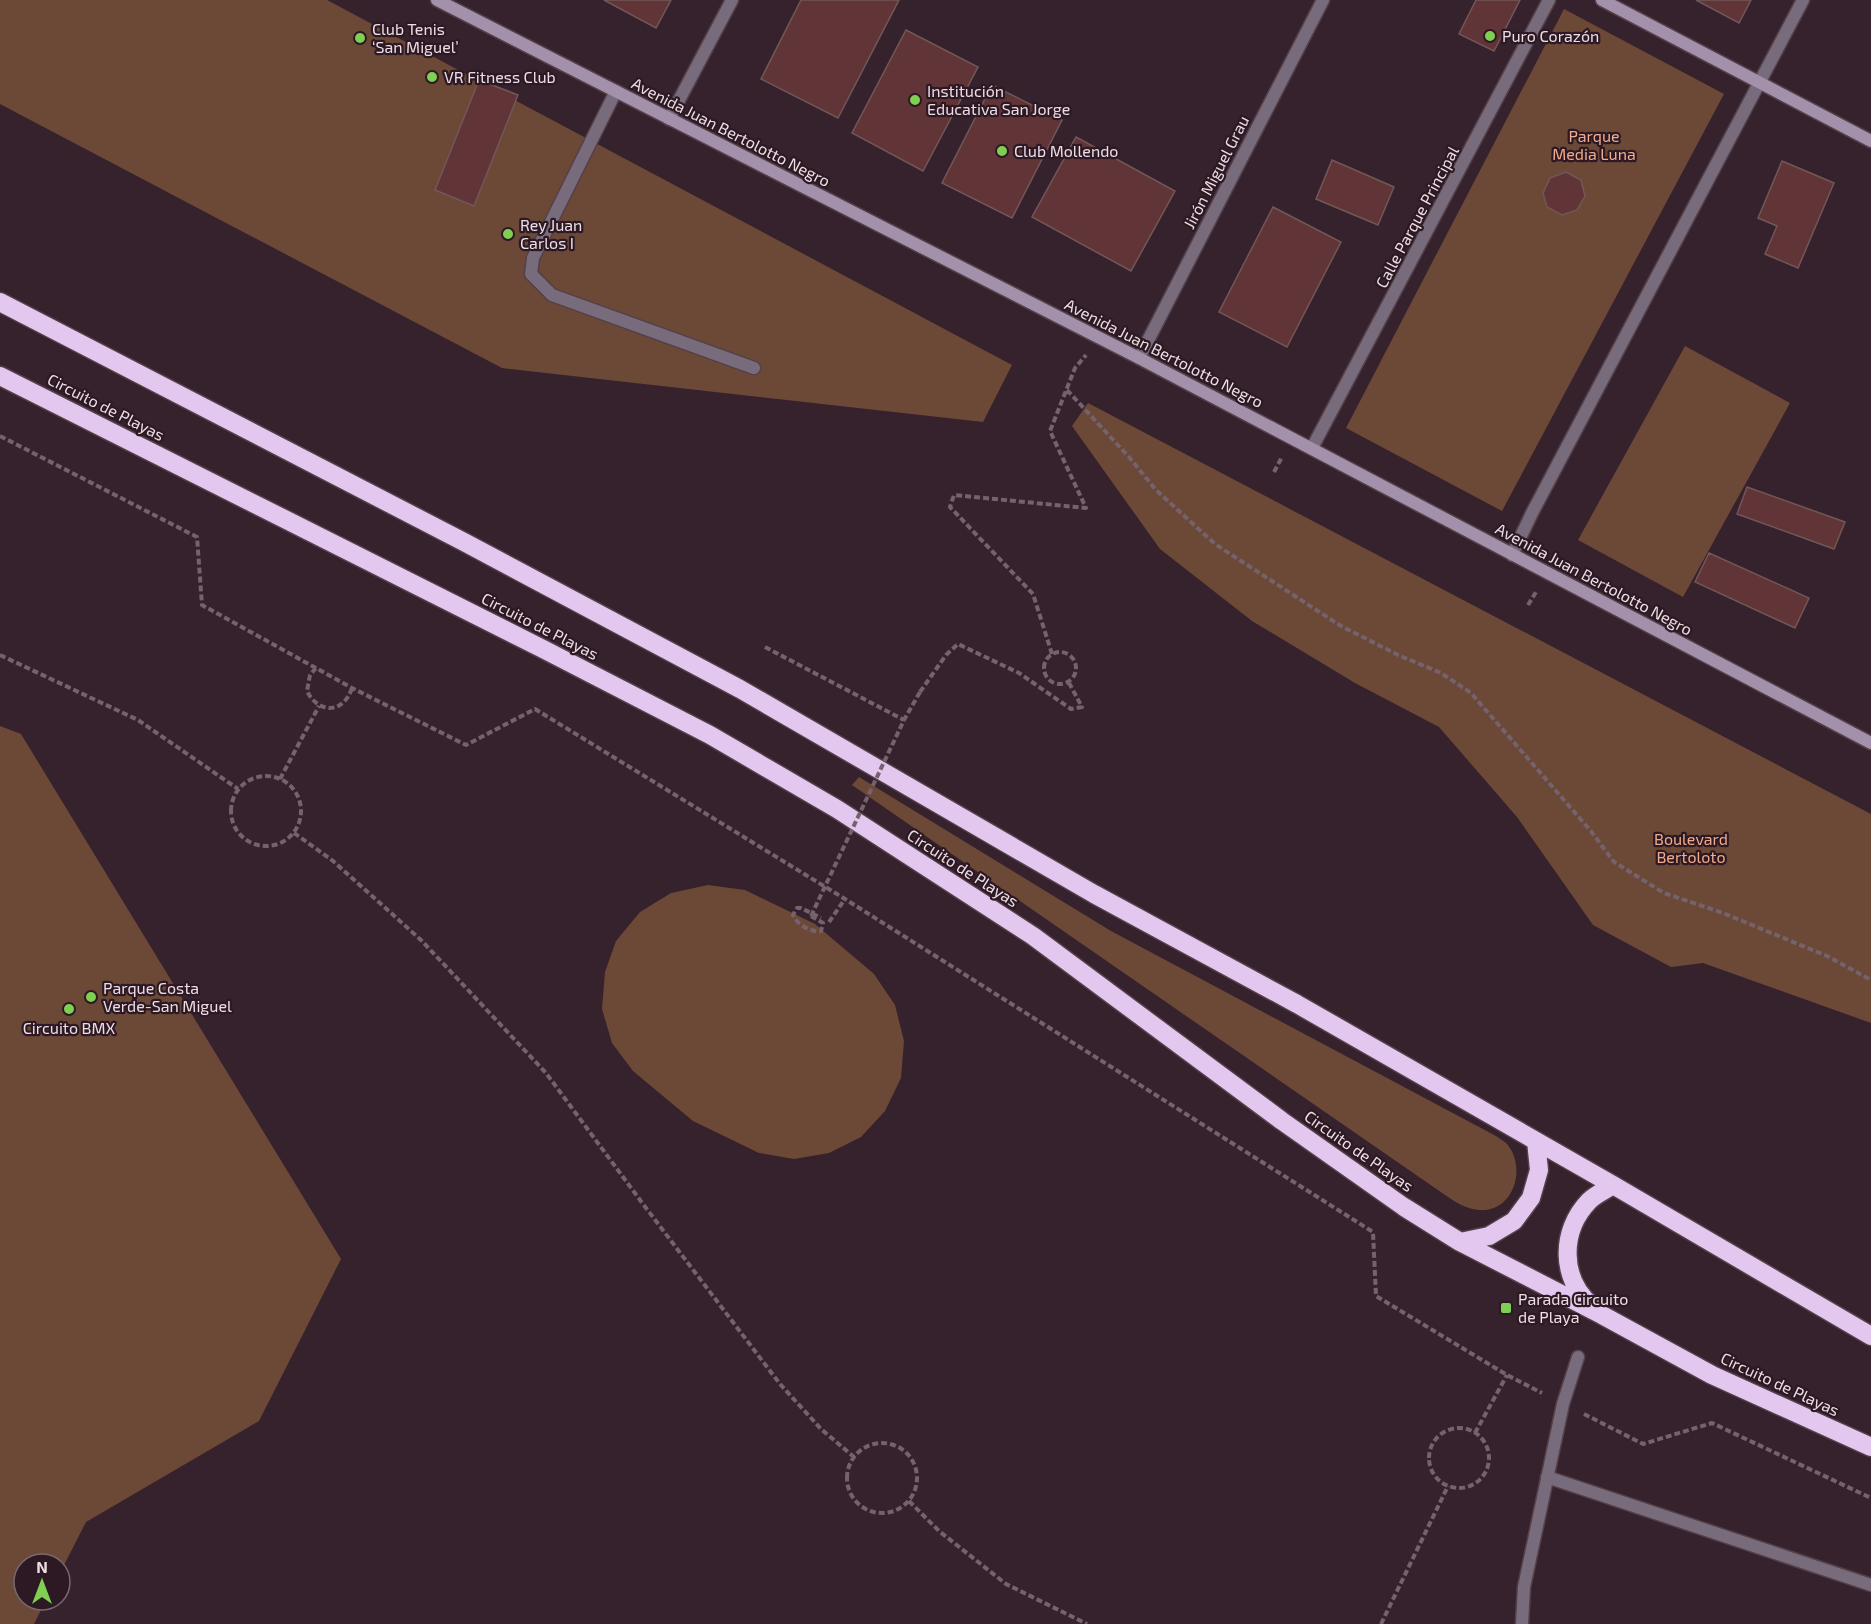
<svg xmlns="http://www.w3.org/2000/svg" width="1871" height="1624" font-family="'Exo 2',sans-serif">
  <rect width="100%" height="100%" fill="#36222d"/>
  <path fill="#6c4837" d="M0,0H327L1012,365L983,422L502,368L0,104Z
    M1564,9L1724,94L1502,511L1346,428Z
    M1685,346L1790,403L1683,597L1578,540Z
    M1088,403L1871,814V1023L1703,963L1671,967L1593,925L1517,817L1439,727L1355,683L1252,621L1160,549L1072,426Z
    M0,726L21,734L341,1259L259,1421L86,1522L60,1573V1564H24V1600H46L34,1624H0Z
    M859,777L1111,931L1496,1136C1499,1138 1504,1141 1507,1144C1529,1170 1511,1221 1469,1208C1462,1206 1454,1201 1448,1197L852,785Z
    M708,885L745,890L815,924L874,974L895,1005L904,1041L901,1078L885,1111L861,1137L829,1153L794,1159L759,1153L693,1121L633,1071L612,1043L602,1009L605,972L616,941L640,912L671,893Z"/>
  <path fill="#613538" stroke="#725757" stroke-width="1.5" d="M604,0H671L656,28Z
    M801,0H899L838,118L761,79Z
    M1476,0H1520L1494,51L1459,34Z
    M1696,0H1751L1739,23Z
    M906,30L978,67L923,171L852,133Z
    M479,80L518,95L474,206L435,190Z
    M992,85L1062,120L1012,218L942,183Z
    M1076,137L1175,191L1131,271L1032,217Z
    M1332,160L1394,187L1378,225L1316,199Z
    M1782,161L1834,183L1798,268L1765,254L1777,226L1758,218Z
    M1566,172L1581,180L1585,196L1577,210L1562,215L1547,207L1543,193L1550,178Z
    M1273,207L1341,242L1287,347L1219,312Z
    M1747,487L1845,522L1834,549L1737,514Z
    M1709,553L1809,598L1795,628L1695,582Z"/>
  <g fill="none" stroke-linecap="round" stroke-linejoin="round">
    <g stroke="#53404a" stroke-width="15">
      <path id="lane" d="M616,91L533,258L531,274L552,295L754,368
        M1547,1477L1871,1585
        M1522,1624L1524,1587L1563,1404L1578,1357"/>
    </g>
    <g stroke="#53404a" stroke-width="15">
      <path id="street" d="M669,119L732,0
        M1139,358L1323,0
        M1312,448L1549,0
        M1512,555L1532,513L1803,0"/>
    </g>
    <g stroke="#53404a" stroke-width="15">
      <path id="secondary" d="M437,0L1139,358L1871,743
        M1602,0L1871,141"/>
    </g>
    <g stroke="#53404a" stroke-width="21">
      <path id="highway" d="M0,302L464,542L740,689L1094,894L1297,1004L1613,1185L1871,1336
        M0,376L543,649L710,735L837,809L1033,936L1282,1121L1404,1207L1460,1242L1602,1315L1712,1375L1871,1447
        M1460,1242L1489,1236L1514,1221L1531,1198L1539,1170L1536,1141
        M1592,1306C1560,1279 1560,1231 1589,1201C1596,1194 1606,1190 1613,1185"/>
    </g>
    <path stroke="#75626c" stroke-width="4" stroke-dasharray="6 3" stroke-linecap="butt" d="M1067,390L1129,457L1156,490L1215,544L1341,626L1398,655L1441,673L1471,693L1590,830L1614,862L1664,893L1723,913L1827,956L1871,980
      M0,436L197,537L202,605L352,688L466,745L535,709L845,899L1373,1232L1376,1296L1507,1375L1542,1393
      M1274,472L1282,457
      M1528,605L1536,592
      M765,647L904,720
      M1044 668a16 16 0 1 1 32 0a16 16 0 1 1-32 0Z
      M1052,654L1033,594L950,507L954,495L1086,508L1050,431L1075,368L1086,355
      M0,655L138,720L238,789
      M316,668L310,675L307,691C319,715 344,713 352,688
      M920,692L946,655L958,644L1019,673L1071,709L1082,707L1068,681
      M231 811a35 35 0 1 1 70 0a35 35 0 1 1-70 0Z
      M280,779L319,706
      M294,833L333,861L421,940L546,1073L643,1204L780,1384L821,1429L854,1457
      M811,916L823,923L821,931C812,933 796,924 793,915L797,908H801L821,918
      M829,922L845,899
      M1584,1414L1643,1444L1712,1423L1871,1498
      M1429 1458a30 30 0 1 1 60 0a30 30 0 1 1-60 0Z
      M1475,1433L1507,1375
      M847 1478a35 35 0 1 1 70 0a35 35 0 1 1-70 0Z
      M909,1501L939,1531L1006,1584L1087,1624
      M1381,1624L1448,1486"/>
    <use href="#lane" stroke="#776b7c" stroke-width="12"/>
    <use href="#street" stroke="#776b7c" stroke-width="12"/>
    <use href="#secondary" stroke="#a390aa" stroke-width="12"/>
    <use href="#highway" stroke="#e4c7ef" stroke-width="18"/>
    <path stroke="#75626c" stroke-width="4" stroke-dasharray="6 3" stroke-linecap="butt" d="M811,916L904,720L920,692"/>
  </g>
  <g fill="#7fd052" stroke="#2c1923" stroke-width="2">
    <circle cx="1490" cy="36" r="6"/>
    <circle cx="360" cy="38" r="6"/>
    <circle cx="432" cy="77" r="6"/>
    <circle cx="915" cy="100" r="6"/>
    <circle cx="1002" cy="151" r="6"/>
    <circle cx="508" cy="234" r="6"/>
    <circle cx="91" cy="997" r="6"/>
    <circle cx="69" cy="1009" r="6"/>
    <rect x="1500" y="1302" width="12" height="12" rx="3"/>
  </g>
  <g text-anchor="middle" stroke-width="4.5" stroke-linejoin="round" paint-order="stroke">
    <g font-size="16" fill="#eddee5" stroke="#2c1923" text-anchor="start">
      <text x="372" y="35">Club Tenis<tspan x="372" dy="18">‘San Miguel’</tspan></text>
      <text x="1502" y="42">Puro Corazón</text>
      <text x="444" y="83">VR Fitness Club</text>
      <text x="927" y="97">Institución<tspan x="927" dy="18">Educativa San Jorge</tspan></text>
      <text x="1014" y="157">Club Mollendo</text>
      <text x="520" y="231">Rey Juan<tspan x="520" dy="18">Carlos I</tspan></text>
      <text x="103" y="994">Parque Costa<tspan x="103" dy="18">Verde-San Miguel</tspan></text>
      <text x="69" y="1034" text-anchor="middle">Circuito BMX</text>
      <text x="1518" y="1305">Parada Circuito<tspan x="1518" dy="18">de Playa</tspan></text>
    </g>
    <g font-size="16" fill="#eddee5" stroke="#2c1923">
      <text transform="translate(731 132) rotate(27)" y="6">Avenida Juan Bertolotto Negro</text>
      <text transform="translate(1216 172) rotate(-63)" y="6">Jirón Miguel Grau</text>
      <text transform="translate(1417 217) rotate(-62)" y="6">Calle Parque Principal</text>
      <text transform="translate(1164 353) rotate(27)" y="6">Avenida Juan Bertolotto Negro</text>
      <text transform="translate(106 407) rotate(27)" y="6">Circuito de Playas</text>
      <text transform="translate(1594 579) rotate(28)" y="6">Avenida Juan Bertolotto Negro</text>
      <text transform="translate(540 626) rotate(27)" y="6">Circuito de Playas</text>
      <text transform="translate(963 868) rotate(33)" y="6">Circuito de Playas</text>
      <text transform="translate(1359 1151) rotate(35)" y="6">Circuito de Playas</text>
      <text transform="translate(1780 1384) rotate(25)" y="6">Circuito de Playas</text>
    </g>
    <g font-size="16" fill="#f1ac8b" stroke="#2c1923">
      <text x="1594" y="142">Parque<tspan x="1594" dy="18">Media Luna</tspan></text>
      <text x="1691" y="845">Boulevard<tspan x="1691" dy="18">Bertoloto</tspan></text>
    </g>
  </g>
  <g transform="translate(42 1582)"><circle r="28" fill="#2c1923" stroke="#796871" stroke-width="1.5"/>
  <path d="M0-4.5L10 22L0 15L-10 22Z" fill="#7fd052"/>
  <text y="-9" font-size="16" font-weight="bold" text-anchor="middle" fill="#eddee5">N</text>
  </g>
</svg>
